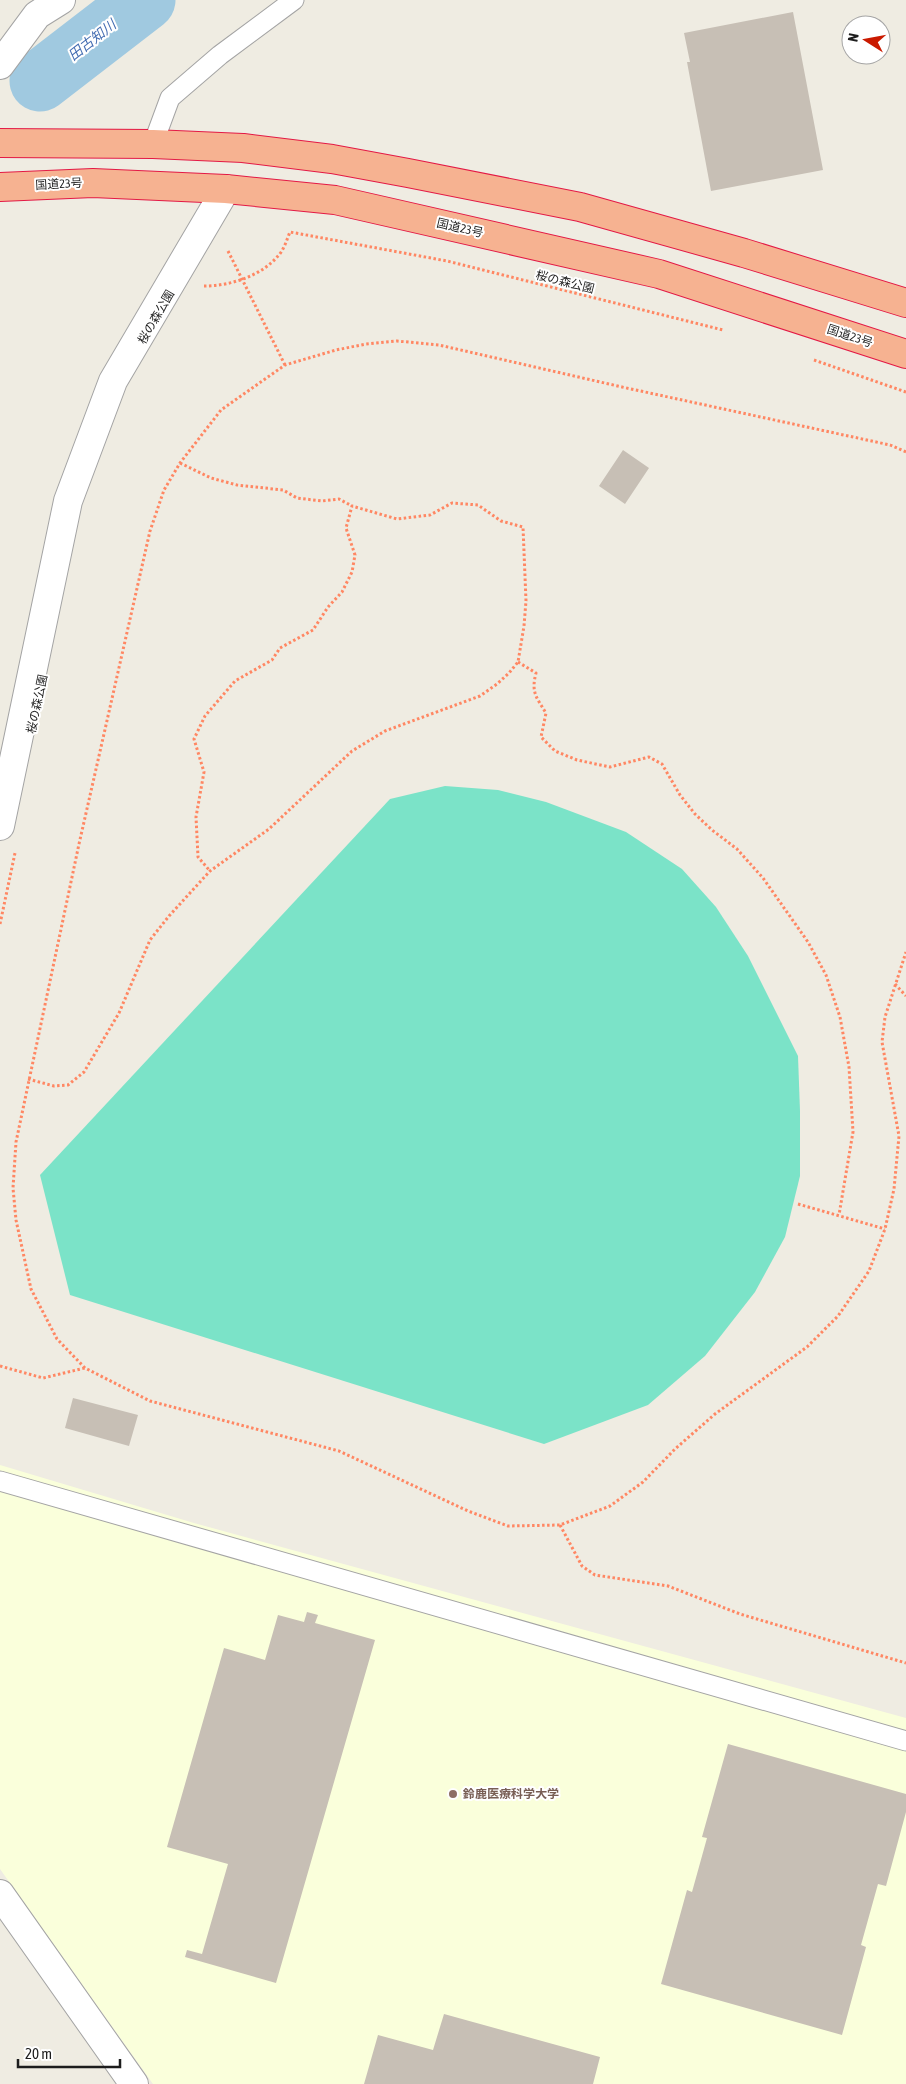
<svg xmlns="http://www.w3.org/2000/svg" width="906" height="2084" font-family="'Asap Condensed','Noto Sans JP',sans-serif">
  <rect width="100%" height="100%" fill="#efece2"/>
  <path fill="#faffdb" d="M0,1465L194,1523L906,1718V2084H153L0,1869Z"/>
  <path fill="#7be3c8" d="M445,786L498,790L546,802L626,832L682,869L716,907L748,956L798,1056L800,1111V1176L785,1237L755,1292L705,1356L648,1405L544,1444L70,1295L40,1175L390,799Z"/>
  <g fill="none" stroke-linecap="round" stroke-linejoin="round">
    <path stroke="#a0c9e0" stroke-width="61" d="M40,81L145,0"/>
  </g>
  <path fill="#c7bfb5" d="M793,12L823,170L711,191L687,62H690L684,33Z
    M623,450L649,468L625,504L599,486Z
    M73,1398L138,1415L129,1446L65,1428Z
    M307,1612L318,1615L315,1623L375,1640L276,1983L185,1957L187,1950L202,1954L228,1864L167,1847L224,1648L265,1660L278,1615L304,1622Z
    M728,1744L906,1794V1812L886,1886L878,1884L861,1945L866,1947L842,2035L661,1984L687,1890L692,1892L707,1838L702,1837Z
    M444,2014L600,2057L593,2084H364L378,2035L433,2050Z"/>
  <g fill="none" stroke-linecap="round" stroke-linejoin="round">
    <g stroke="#a4a4a4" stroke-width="21">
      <path id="service" d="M153,144L170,98L220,55L294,0
        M0,1481L906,1741"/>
    </g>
    <g stroke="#a4a4a4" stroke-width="30">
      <path id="minor" d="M0,65L37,15L61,0"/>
    </g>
    <g stroke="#a4a4a4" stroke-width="30">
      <path id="tertiary" d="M0,826L68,501L113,381L226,189
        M0,1894L134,2084"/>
    </g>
    <g stroke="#e31945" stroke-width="30">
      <path id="trunk" d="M0,143L153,144L243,148L332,159L408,173L580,207L744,253L906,303
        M0,187L93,183L226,189L335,200L659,274L906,354"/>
    </g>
    <path stroke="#ff8763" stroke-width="3" stroke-dasharray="2.5 2.5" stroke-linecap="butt" d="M228,251L285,365
      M204,286C230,286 261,276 278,256C284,250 287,239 290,232L447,261L723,330
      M814,360L906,392
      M906,452L890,445L622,387L439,345L397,341L366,344L336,350L285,365L221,410L180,463L164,490L150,531L79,844L16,1142L13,1188L16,1220L31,1289L57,1339L85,1368L150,1401L339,1451L468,1511L508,1526L560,1525L610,1506L643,1482L675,1449L715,1414L807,1347L838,1316L869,1271L885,1229L894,1189L899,1136L882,1042L885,1017L906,952
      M180,463L211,478L237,485L283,490L297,498L322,501L339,499L352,506
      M518,662L536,673C531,692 536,697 546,713L541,737L555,751L577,760L610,767L649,757L662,764L680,795L695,814L712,830L737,849L763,878L808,942L826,975L840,1017L849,1067L853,1132L839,1215
      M0,924L15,853
      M895,984L906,996
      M28,1079L54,1086L68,1085L84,1072L119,1013L150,940L169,916L210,871L269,829L352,751L385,731L480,696L497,684L509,673L518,662L524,626L526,601L523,527L501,521L478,505L452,503L430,515L397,519L352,506L346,528L355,555L352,572L342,592L328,607L313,630L280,648L272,660L235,681L205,716L194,739L204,772L196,817L198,857L210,871
      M798,1204L885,1229
      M0,1366L43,1378L85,1368
      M560,1525L582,1566L595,1575L668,1586L740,1614L906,1663"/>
    <use href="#service" stroke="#fff" stroke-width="19"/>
    <use href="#minor" stroke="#fff" stroke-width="28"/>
    <use href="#tertiary" stroke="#fff" stroke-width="28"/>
    <use href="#trunk" stroke="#f6b291" stroke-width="28"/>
  </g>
  <circle fill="#8d6e63" stroke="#fff" stroke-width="2" cx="453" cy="1794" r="5"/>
  <g text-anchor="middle" stroke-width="4" stroke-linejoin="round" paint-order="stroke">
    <g font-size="12" fill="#1d1d1d" stroke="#fff">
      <text transform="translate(59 184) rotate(-3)" y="4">国道23号</text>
      <text transform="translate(460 228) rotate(13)" y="4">国道23号</text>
      <text transform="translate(565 282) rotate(14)" y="4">桜の森公園</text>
      <text transform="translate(156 317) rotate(-60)" y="4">桜の森公園</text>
      <text transform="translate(850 336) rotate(18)" y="4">国道23号</text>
      <text transform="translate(37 704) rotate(-78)" y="4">桜の森公園</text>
    </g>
    <g font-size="12" font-weight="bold" fill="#785e54" stroke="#fff" text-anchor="start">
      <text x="463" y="1798">鈴鹿医療科学大学</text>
    </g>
    <g font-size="14" font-style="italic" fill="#446db2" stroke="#fff">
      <text transform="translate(92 40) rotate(-38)" y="5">田古知川</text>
    </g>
  </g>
  <g transform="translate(866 40) rotate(281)"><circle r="24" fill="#ffffff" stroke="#a5a5a5"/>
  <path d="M0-4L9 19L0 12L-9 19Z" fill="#ca1a00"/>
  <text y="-8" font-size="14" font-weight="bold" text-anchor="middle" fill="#1d1d1d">N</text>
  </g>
  <path d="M18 2059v8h102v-8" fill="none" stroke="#1d1d1d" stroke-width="2.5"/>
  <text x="25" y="2059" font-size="15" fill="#1d1d1d" stroke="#ffffff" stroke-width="4" paint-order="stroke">20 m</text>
</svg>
